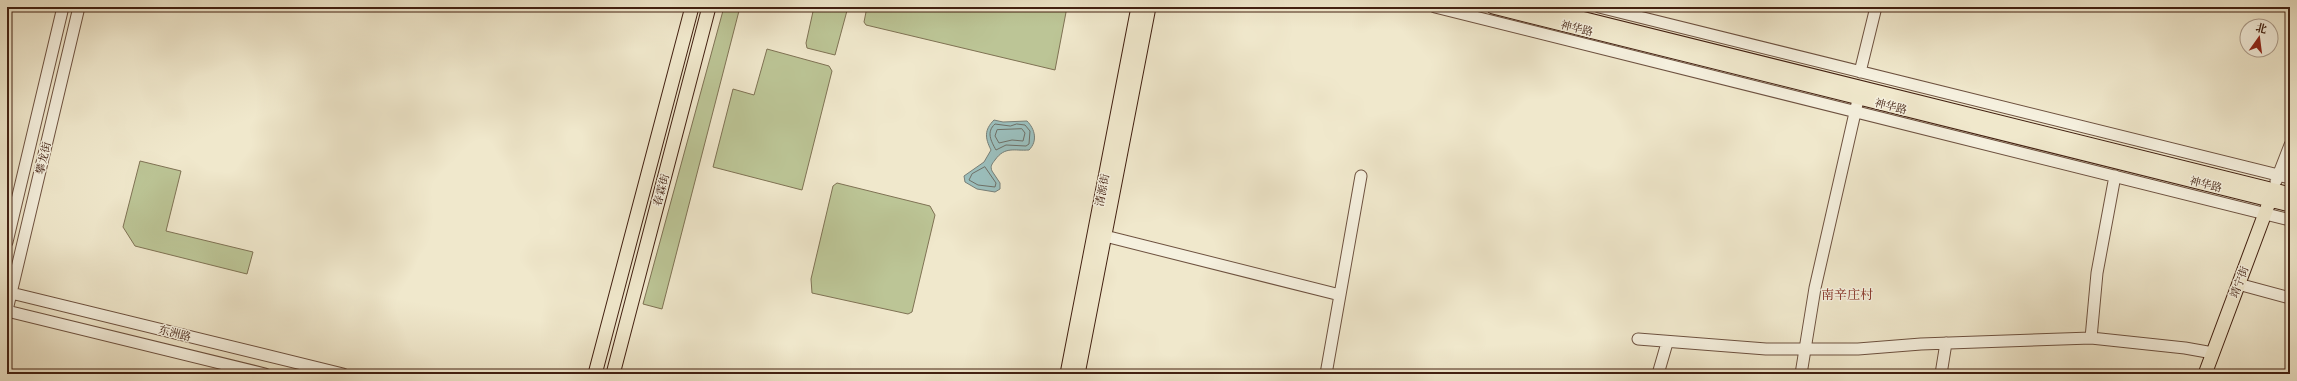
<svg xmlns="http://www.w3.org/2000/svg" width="2297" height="381" font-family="'IM FELL English','Noto Serif SC',serif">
  <rect width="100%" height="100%" fill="#f0e8cc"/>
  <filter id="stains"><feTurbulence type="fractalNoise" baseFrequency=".005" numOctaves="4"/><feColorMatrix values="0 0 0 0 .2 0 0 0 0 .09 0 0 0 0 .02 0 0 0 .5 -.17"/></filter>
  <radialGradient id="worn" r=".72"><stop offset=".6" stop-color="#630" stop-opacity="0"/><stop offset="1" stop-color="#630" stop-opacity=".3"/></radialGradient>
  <path fill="#bcc596" stroke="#7f7254" d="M724,7H740L662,309L643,304Z
    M814,7H848L835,55L807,48L806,43Z
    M867,7H1067L1055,70L866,25L864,22Z
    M767,49L829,66L832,71L802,190L713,167L733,89L754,95Z
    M140,161L181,171L166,231L253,252L247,274L135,246L123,227Z
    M837,183L930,206L935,215L912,312L908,314L812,293L811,279L833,186Z"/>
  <path fill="#9bbfbd" stroke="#777f78" d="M994,120L1003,122L1027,121C1035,129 1038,141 1029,150C1014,151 1005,146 995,160C992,164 990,166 992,171L1000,183V189L995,192L977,189L965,182L964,176L984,162L991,150C985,138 984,130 994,120Z"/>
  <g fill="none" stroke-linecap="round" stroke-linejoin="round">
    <path stroke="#6e7067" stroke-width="1" d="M1017,124L1025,125L1030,131L1029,144L1026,146L1006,145L996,150C991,141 986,132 995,124L1010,126Z
      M1022,129L1025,133L1023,141L1012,140L999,143L995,136L997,130Z
      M985,167L996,183L995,187L978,185L969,180L972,174Z"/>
    <g stroke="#6e5240" stroke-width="13">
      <path id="minor" d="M1435,7L2290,220
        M1599,7L2290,178
        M1860,72L1876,7
        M2276,181L2290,145
        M1105,236L1340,295
        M7,242L63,7
        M2238,284L2290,298
        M7,292L343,374
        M7,310L79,7
        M7,311L265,374
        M2091,338L2097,273L2115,176
        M1638,339L1766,349H1858L1921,344L2091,338L2185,348L2213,353
        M1326,374L1361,176
        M1658,374L1667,343
        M1801,374L1815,288L1857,104
        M1941,374L1946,343"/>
    </g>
    <g stroke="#422011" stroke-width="15">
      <path id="major" d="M1493,7L2290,205
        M1537,7L2290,194
        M595,374L692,7
        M613,374L709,7
        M1067,374L1138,7
        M1078,374L1149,7
        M2205,374L2273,192"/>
    </g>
    <use href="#minor" stroke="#f5f0de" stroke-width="11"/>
    <use href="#major" stroke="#f0e8cc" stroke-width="13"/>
  </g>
  <g text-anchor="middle" stroke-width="3" stroke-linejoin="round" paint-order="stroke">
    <g font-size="11" fill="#422011" stroke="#f5f0de">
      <text transform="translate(1577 28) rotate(14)" y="4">神华路</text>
      <text transform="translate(1891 106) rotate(14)" y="4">神华路</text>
      <text transform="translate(43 158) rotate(-77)" y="4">攀龙街</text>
      <text transform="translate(2206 184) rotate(14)" y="4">神华路</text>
      <text transform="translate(661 190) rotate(-75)" y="4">春霖街</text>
      <text transform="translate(1102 190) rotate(-79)" y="4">清源街</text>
      <text transform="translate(2239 282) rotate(-70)" y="4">靖宁街</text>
      <text transform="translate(175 333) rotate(14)" y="4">东洲路</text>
    </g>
    <g font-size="13" fill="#7a1f14" stroke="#f5f0de">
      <text x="1847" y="299">南辛庄村</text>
    </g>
  </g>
  <rect width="2297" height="381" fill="none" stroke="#f0e8cc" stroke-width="24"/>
  <rect x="8" y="8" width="2281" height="365" fill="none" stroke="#422011" stroke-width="2"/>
  <rect x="12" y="12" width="2273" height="357" fill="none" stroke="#422011"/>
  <g transform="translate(2259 38) rotate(14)"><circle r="19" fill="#f5f0de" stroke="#ad9d8c"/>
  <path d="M0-3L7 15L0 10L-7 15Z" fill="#8f2418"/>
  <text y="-6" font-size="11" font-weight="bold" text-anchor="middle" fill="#422011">北</text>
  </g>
  <rect width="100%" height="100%" filter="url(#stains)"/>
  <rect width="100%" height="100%" fill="url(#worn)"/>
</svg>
